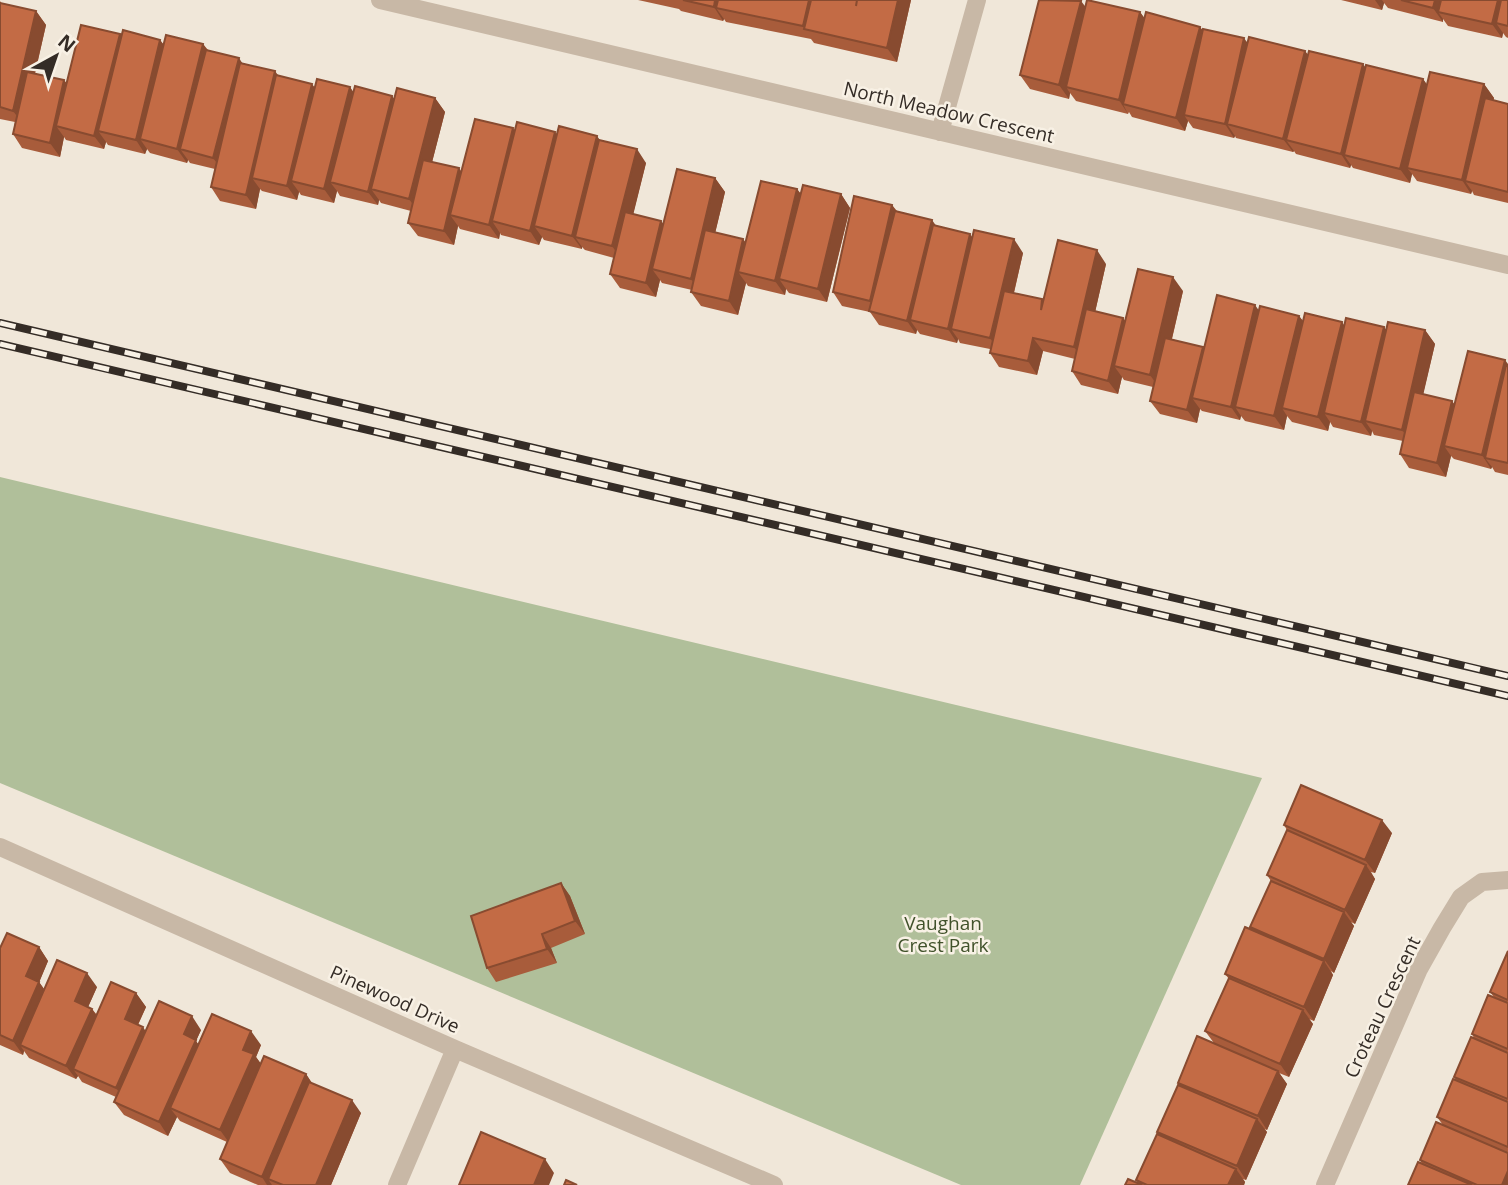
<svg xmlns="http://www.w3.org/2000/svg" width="1508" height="1185" font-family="'Open Sans',sans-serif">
  <rect width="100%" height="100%" fill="#f0e7d9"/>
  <path fill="#b0bf9a" d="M0,477L1262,778L1080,1185H961L0,783Z"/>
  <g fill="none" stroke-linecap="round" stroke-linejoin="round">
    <path stroke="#c8b8a6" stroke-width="18" d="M380,0L1508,265
      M940,132L977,0
      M0,847L455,1049L774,1185
      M397,1185L455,1049
      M1325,1185L1419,969L1442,928L1461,897L1482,882L1508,880"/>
    <g stroke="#342c26" stroke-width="8">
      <path id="rail" d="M0,323L1508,676
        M0,344L1508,696"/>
    </g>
    <use href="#rail" stroke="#f8f1e5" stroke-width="5" stroke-dasharray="16" stroke-linecap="butt"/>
  </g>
  <path fill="#a85c3b" d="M638,0H911L897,62L814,43L811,39L726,22L724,19L723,21L681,11L679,9Z
    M1341,0H1508V38L1506,37L1503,33L1502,38L1448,26L1443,19V22L1388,8L1384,3L1382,10Z
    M0,1L2,4L36,11L46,25L35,74L64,80L67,84L121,36L160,40L163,44H203L208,50L242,63L315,88L350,87L353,92L392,96L394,99L435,98L445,112L432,162L459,168L461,172L515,131L557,135L600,140L646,163L633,214L661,221L663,224L715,178L725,192L715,233L743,239L746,243L797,189L801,194H841L850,208L827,302L789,293L786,289L785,295L748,286L746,283L738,315L701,306L691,292L692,290L662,283L660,280L656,297L620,288L610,274L614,258L585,250L582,247V249L544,240L542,237L539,245L501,235L500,233L499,239L460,229L458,226L454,245L418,236L408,223L411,211L381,203L379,200L378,205L340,196L337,191L334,203L301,195L299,192L297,200L262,191L260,189L256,209L220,201L211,187L215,169L190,163L188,160L187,163L150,153L147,149L145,154L108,145L106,142L104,149L66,140L64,137L60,157L22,148L13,134L15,122L0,119Z
    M1085,7L1140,12L1145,19L1200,27L1203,31L1247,42L1305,51L1308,55L1423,79L1427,85L1484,84L1494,98L1493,100L1508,104V203L1474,195L1472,191L1471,194L1417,181L1412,174L1410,183L1353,168L1351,165L1350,168L1296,154L1294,151L1293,152L1236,138L1235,136L1234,138L1193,128L1188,121L1185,131L1132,117L1129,112L1128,114L1076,101L1070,93L1069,99L1030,89L1020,75Z
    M892,205L897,211L936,226L1023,253L1014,293L1043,301L1106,264L1095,312L1123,318L1125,321L1183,291L1172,339L1204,349L1259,310L1299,316L1303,321L1342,322L1344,326L1384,327L1386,330H1425L1435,344L1423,394L1452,401L1454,404L1508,364V475L1495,472L1492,467L1491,469L1454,459L1451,456L1446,477L1409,468L1400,454L1403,441L1374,435L1372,431L1371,436L1333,427L1330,422L1328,431L1292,422L1287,416L1284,430L1245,421L1241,416L1240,420L1202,411L1200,409L1197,423L1160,414L1150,401L1153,387L1124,380L1122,377L1118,394L1081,385L1072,371L1075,359L1043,351L1037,375L999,367L990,353V349L960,343L958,339L957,343L920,334L917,330L916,334L879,325L870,312L842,306L833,292Z
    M1284,825L1392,833L1375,873L1371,872L1375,879L1355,924L1351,922L1354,926L1334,973L1331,971L1333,975L1314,1021L1309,1019L1313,1024L1289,1077L1279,1073L1287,1084L1267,1130L1264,1129L1267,1132L1246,1180L1243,1179L1245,1182L1244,1185H1125L1139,1184L1136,1180L1159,1135L1157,1132L1180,1086L1178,1083L1214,1043L1205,1031L1229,979L1225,974L1253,931L1250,927L1271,881L1267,875L1287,830Z
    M561,883L570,896L585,934L551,948L557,963L496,982L487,968Z
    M39,947L48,961L39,982L44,989L97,987L88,1007L92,1009L97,1015L136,993L146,1007L138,1025L145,1031L201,1030L196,1041L198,1044L261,1045L256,1057L261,1064L306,1074L312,1083L361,1113L331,1185H258L230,1173L220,1159L227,1142L180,1121L177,1117L168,1136L124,1115L114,1102L116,1097L82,1082L78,1076L76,1079L29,1058L24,1051L23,1055L0,1045V948Z
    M1508,951V1185H1408L1422,1164L1420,1160L1443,1125L1437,1117L1457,1081L1454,1077L1475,1040L1472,1034L1494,997L1490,992Z"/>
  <path fill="#884b30" d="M715,0H728L716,8L724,19L723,21L714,7Z
    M809,0H822L806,30L803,26Z
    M898,0H911L897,62L887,48Z
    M1375,0H1382L1384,3L1382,10Z
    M1435,0H1448L1438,12L1443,19V22L1433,8Z
    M1498,0H1508L1496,23L1503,33L1502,38L1492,24Z
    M1081,1L1091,14L1066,87L1070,93L1069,99L1059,85Z
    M36,11L46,25L23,124L13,111Z
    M1140,12L1150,26L1123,104L1128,114L1119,100Z
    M1200,27L1210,40L1184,115L1188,121L1185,131L1176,118Z
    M120,34L129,48L98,131L106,142L104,149L94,136Z
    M1244,38L1254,52L1227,124L1235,136L1234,138L1225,124Z
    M160,40L170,53L140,139L147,149L145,154L136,140Z
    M203,44L213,58L180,149L188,160L187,163L177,149Z
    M1305,51L1315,65L1286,140L1294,151L1293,152L1283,139Z
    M239,58L248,72L223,171L213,158Z
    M1363,64L1373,78L1344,155L1351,165L1350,168L1341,154Z
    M275,71L285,85L252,178L260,189L256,209L246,195Z
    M1423,79L1433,93L1407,168L1412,174L1410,183L1400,169Z
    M64,80L74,94L56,126L64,137L60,157L50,143Z
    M312,84L322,97L291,181L299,192L297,200L287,186Z
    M1484,84L1494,98L1474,183L1465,181L1472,191L1471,194L1462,180Z
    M350,87L359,101L330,182L337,191L334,203L324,189Z
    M392,96L402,110L371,189L379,200L378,205L368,192Z
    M435,98L445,112L419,213L409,199Z
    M513,128L522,142L492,221L500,233L499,239L489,225Z
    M555,132L564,145L534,226L542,237L539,245L530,231Z
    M597,136L607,150L575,237L582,247V249L572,236Z
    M637,149L646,163L622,260L612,246Z
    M459,168L468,182L450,215L458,226L454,245L444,231Z
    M715,178L725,192L701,292L691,279Z
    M797,189L807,203L779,279L786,289L785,295L775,281Z
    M841,194L850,208L827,302L818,289Z
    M892,205L901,218L879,314L870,301Z
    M932,220L942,234L910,320L917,330L916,334L907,321Z
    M661,221L671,234L652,269L660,280L656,297L646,283Z
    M970,234L980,248L951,329L958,339L957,343L948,329Z
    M743,239L752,253L738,272L746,283L738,315L729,301Z
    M1014,239L1023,253L1000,352L990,338Z
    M1097,250L1106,264L1084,361L1074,347Z
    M1173,277L1183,291L1160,389L1150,375Z
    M1255,305L1265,319L1235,407L1241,416L1240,420L1231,407Z
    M1299,316L1309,329L1282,408L1287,416L1284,430L1274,416Z
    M1123,318L1133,332L1114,366L1122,377L1118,394L1108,381Z
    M1342,322L1351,336L1324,413L1330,422L1328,431L1318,417Z
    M1384,327L1394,341L1365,421L1372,431L1371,436L1361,422Z
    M1425,330L1435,344L1412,443L1402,430Z
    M1033,338L1043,351L1037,375L1028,361Z
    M1203,347L1212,360L1192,398L1200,409L1197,423L1187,410Z
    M1505,360L1508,364V401L1485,458L1492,467L1491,469L1482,455Z
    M1452,401L1461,414L1444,446L1451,456L1446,477L1437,463Z
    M1382,820L1392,833L1375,873L1365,860Z
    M1366,865L1375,879L1355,924L1345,910Z
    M561,883L570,896L585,934L575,921Z
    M1344,912L1354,926L1334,973L1324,959Z
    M542,934L551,948L557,963L547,949Z
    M39,947L48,961L36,990L26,976Z
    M1324,961L1333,975L1314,1021L1304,1007Z
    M87,973L97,987L85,1014L75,1001Z
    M39,982L49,996L20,1045L24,1051L23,1055L13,1041Z
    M136,993L146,1007L134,1033L125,1019Z
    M92,1009L101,1022L73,1069L78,1076L76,1079L66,1066Z
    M1303,1010L1313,1024L1289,1077L1280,1064Z
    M192,1016L201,1030L196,1041L205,1054L170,1108L177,1117L168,1136L159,1122L184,1034Z
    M143,1027L152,1041L125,1101L116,1088Z
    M251,1031L261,1045L256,1057L264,1068L230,1144L220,1130L243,1050Z
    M1278,1071L1287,1084L1267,1130L1258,1116Z
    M306,1074L315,1088L268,1179L272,1185H267L262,1177Z
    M352,1100L361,1113L331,1185H316Z
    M1257,1119L1267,1132L1246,1180L1237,1166Z
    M545,1159L554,1173L549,1185H534Z
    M1236,1169L1245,1182L1244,1185H1228Z
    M1508,1171V1185H1502Z"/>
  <path fill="#c36b45" stroke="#884b30" stroke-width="2" d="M683,0H715L714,7Z
    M718,0H809L803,26L716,8Z
    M811,0H857L856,6L857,0H898L887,48L804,29Z
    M1039,0L1081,1L1059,85L1020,75Z
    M1087,0L1140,12L1119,100L1066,87Z
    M1401,0H1435L1433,8Z
    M1441,0H1498L1492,24L1438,12Z
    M1501,0H1508V26L1496,23Z
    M0,3L36,11L13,111L0,107Z
    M1146,12L1200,27L1176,118L1123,104Z
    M81,25L120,34L94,136L56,126Z
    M1203,29L1244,38L1225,124L1184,115Z
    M123,30L160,40L136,140L98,131Z
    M166,35L203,44L177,149L140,139Z
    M1249,37L1305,51L1283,139L1227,124Z
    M206,50L239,58L213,158L180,149Z
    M1309,51L1363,64L1341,154L1286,140Z
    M240,63L275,71L246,195L211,187Z
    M1366,65L1423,79L1400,169L1344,155Z
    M27,72L64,80L50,143L13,134Z
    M1430,72L1484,84L1462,180L1407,168Z
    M276,75L312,84L287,186L252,178Z
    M317,79L350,87L324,189L291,181Z
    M355,86L392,96L368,192L330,182Z
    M397,88L435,98L409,199L371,189Z
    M1485,98L1508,104V192L1465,181Z
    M475,119L513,128L489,225L450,215Z
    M517,122L555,132L530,231L492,221Z
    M559,126L597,136L572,236L534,226Z
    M599,140L637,149L612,246L575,237Z
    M423,160L459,168L444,231L408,223Z
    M677,169L715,178L691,279L652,269Z
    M761,181L797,189L775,281L738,272Z
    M803,185L841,194L818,289L779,279Z
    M854,196L892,205L870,301L833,292Z
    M895,211L932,220L907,321L869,311Z
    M625,212L661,221L646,283L610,274Z
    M933,225L970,234L948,329L910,320Z
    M705,230L743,239L729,301L691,292Z
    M974,230L1014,239L990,338L951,329Z
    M1058,240L1097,250L1074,347L1033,338L1028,361L990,353L1004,291L1042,299L1041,310Z
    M1138,269L1173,277L1150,375L1114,366Z
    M1217,295L1255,305L1231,407L1192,398Z
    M1260,306L1299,316L1274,416L1235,407Z
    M1086,309L1123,318L1108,381L1072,371Z
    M1305,313L1342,322L1318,417L1282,408Z
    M1346,318L1384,327L1361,422L1324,413Z
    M1388,322L1425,330L1402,430L1365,421Z
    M1165,338L1203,347L1187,410L1150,401Z
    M1468,351L1505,360L1482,455L1444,446Z
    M1506,365L1508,366V463L1485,458Z
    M1414,392L1452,401L1437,463L1400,454Z
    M1301,785L1382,820L1365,860L1284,825Z
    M1287,830L1366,865L1345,910L1267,875Z
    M1271,881L1344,912L1324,959L1250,927Z
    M561,883L575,921L542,934L547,949L487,968L471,916Z
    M1245,927L1324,961L1304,1007L1225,974Z
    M7,933L39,947L26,976L39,982L13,1041L0,1035V948Z
    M1508,951V1000L1490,992Z
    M57,960L87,973L75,1001L92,1009L66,1066L20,1045Z
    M1229,978L1303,1010L1280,1064L1205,1031Z
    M111,982L136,993L125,1019L143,1027L116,1088L73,1069Z
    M1488,995L1508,1003V1049L1472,1034Z
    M159,1001L192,1016L184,1034L196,1040L159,1122L114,1102Z
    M212,1014L251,1031L243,1050L254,1054L220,1130L170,1108Z
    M1197,1036L1278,1071L1258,1116L1178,1083Z
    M1471,1037L1508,1053V1099L1454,1077Z
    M264,1056L306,1074L262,1177L220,1159Z
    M1453,1079L1508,1102V1147L1437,1117Z
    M309,1082L352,1100L316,1185H283L268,1179Z
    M1178,1085L1257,1119L1237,1166L1157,1132Z
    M1436,1122L1508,1153V1171L1502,1185H1477L1420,1160Z
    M481,1132L545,1159L534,1185H459Z
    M1157,1134L1236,1169L1228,1185H1147L1136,1180Z
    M1418,1162L1472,1185H1408Z
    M1128,1179L1142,1185H1125Z
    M566,1180L577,1185H564Z"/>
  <g text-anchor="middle" stroke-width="5" stroke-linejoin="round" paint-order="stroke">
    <g font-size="19" fill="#342c26" stroke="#f8f1e5">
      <text transform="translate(949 112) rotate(13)" y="7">North Meadow Crescent</text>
      <text transform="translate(395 999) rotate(24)" y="7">Pinewood Drive</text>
      <text transform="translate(1382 1007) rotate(-65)" y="7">Croteau Crescent</text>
    </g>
    <g font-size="19" fill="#41522b" stroke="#f8f1e5">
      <text x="943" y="930">Vaughan<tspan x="943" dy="22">Crest Park</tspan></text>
    </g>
  </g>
  <g transform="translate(56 56) rotate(40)" stroke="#f8f1e5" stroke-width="5" paint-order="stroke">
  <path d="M0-5L12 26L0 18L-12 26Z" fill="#342c26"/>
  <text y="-10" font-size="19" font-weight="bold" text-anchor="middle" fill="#342c26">N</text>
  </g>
</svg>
